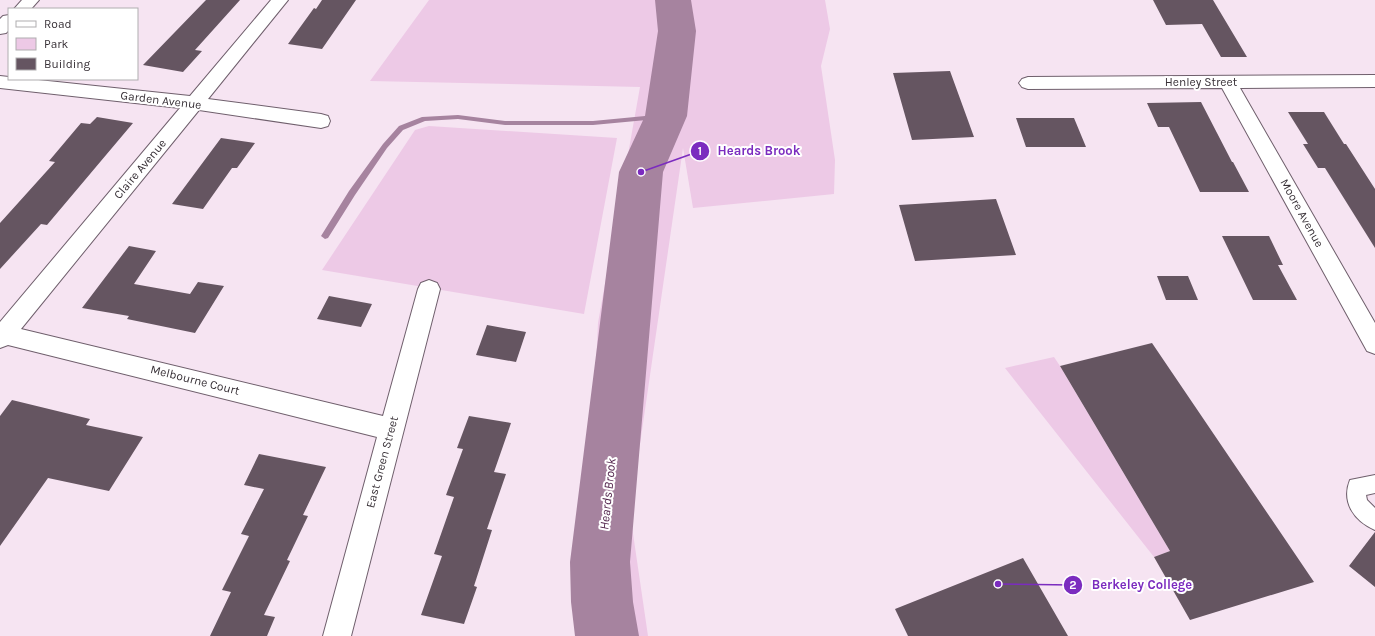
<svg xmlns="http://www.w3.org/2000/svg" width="1375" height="636" font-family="Karla,sans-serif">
  <rect width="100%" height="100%" fill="#f6e4f2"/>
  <path fill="#edc9e6" d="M429,0H825L830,29L821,66L835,160L834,194L693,208L683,148L630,513L648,636H584L583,632L598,323L640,87L370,81Z
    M429,126L617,138L584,314L322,270L415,130Z
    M1054,357L1060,366L1170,551L1154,557L1005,368Z"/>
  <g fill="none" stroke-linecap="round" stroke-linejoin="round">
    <path fill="#a6839f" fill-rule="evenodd" d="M666,114L669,116L668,118L593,125H505L458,119L425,121L403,130L387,148L355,195L328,238L325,239L321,236L349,191L383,144L399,126L422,117L458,115L505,121H593Z"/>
    <path fill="#a6839f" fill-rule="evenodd" d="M655,0H691L696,31L687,116L663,172L630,562L633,602L639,636H575L571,602L570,562L619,172L645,116L658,31Z"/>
  </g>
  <path fill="#655561" d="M206,0H240L195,50L202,51L183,72L143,65Z
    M322,0H356L322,49L288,44L314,8L316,9Z
    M1153,0H1213L1247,57H1221L1202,24L1166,25Z
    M950,71L974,137L912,140L893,73Z
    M1201,102L1232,162H1233L1249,192H1200L1169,127H1158L1147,103Z
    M1288,112H1324L1344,144H1346L1375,189V248L1325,168H1318L1303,144H1308Z
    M97,117L133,123L47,225L41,224L0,269V223L55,162L49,161L81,123L90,124Z
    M1016,118H1074L1086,147H1026Z
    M221,138L255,143L237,168H232L203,209L172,204Z
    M996,199L1016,255L915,261L899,205Z
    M1222,236H1269L1283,265H1278L1297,300H1253Z
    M129,246L156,251L134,284L190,294L198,282L224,286L195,333L127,319L129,316L82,308Z
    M1157,276H1188L1198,300H1166Z
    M329,296L372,304L361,327L317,319Z
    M487,325L526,332L516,362L476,355Z
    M1152,343L1314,582L1190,620L1154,557L1170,551L1060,366Z
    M12,400L90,419L86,425L143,437L109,491L48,478L0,546V416Z
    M469,416L511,423L494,472L506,474L487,529L492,530L474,586L477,587L464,624L421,615L442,556L434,554L454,497L446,495L463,449L457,448Z
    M259,454L326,467L303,515L308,516L287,560L290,561L264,615L275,617L267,636H210L231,592L222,590L249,536L241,534L264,489L244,485Z
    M1375,532V587L1349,566Z
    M1023,558L1068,636H908L895,609Z"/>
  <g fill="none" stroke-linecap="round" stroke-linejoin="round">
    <g stroke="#6f5f6c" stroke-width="2">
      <path id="lane" d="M1375,475V493L1366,495L1367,500L1375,508V530C1354,521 1341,502 1350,480Z"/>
    </g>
    <g stroke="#6f5f6c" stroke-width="2">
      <path id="street" d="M22,0H39L31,9H14Z
        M271,0H288L208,99L321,114L328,116L330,121L328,126L321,128L199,110L21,329L383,416L418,289L421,283L429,280L437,283L440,289L351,636H323L377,437L8,345L0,348V322L180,108L0,88V76L9,77V79H29L190,96Z
        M9,15V30L6,33L0,34V19L3,16Z
        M1375,75V87L1240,88L1375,323V354L1367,351L1222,88L1028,89L1022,87L1019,83L1022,79L1028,77Z"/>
    </g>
    <use href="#lane" fill="#fff" fill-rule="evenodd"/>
    <use href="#street" fill="#fff" fill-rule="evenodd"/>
  </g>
  <g text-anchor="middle" stroke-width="4" stroke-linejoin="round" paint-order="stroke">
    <g font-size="12" fill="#383137" stroke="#fff">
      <text x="1201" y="86">Henley Street</text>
      <text transform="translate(161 100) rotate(7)" y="4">Garden Avenue</text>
      <text transform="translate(140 169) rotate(-50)" y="4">Claire Avenue</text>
      <text transform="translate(1302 213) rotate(61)" y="4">Moore Avenue</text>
      <text transform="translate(195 380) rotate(14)" y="4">Melbourne Court</text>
      <text transform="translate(382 462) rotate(-75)" y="4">East Green Street</text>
    </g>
    <g font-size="13" font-style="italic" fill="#53254d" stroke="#fff">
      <text transform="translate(607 494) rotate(-84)" y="5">Heards Brook</text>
    </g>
  </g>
  <path fill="none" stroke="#7b2cbf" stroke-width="1.5" d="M641 172L700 151M998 584L1073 585"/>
  <g fill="#7b2cbf" stroke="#fff" stroke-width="1.5">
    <circle cx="641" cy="172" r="4"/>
    <circle cx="998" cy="584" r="4"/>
    <circle cx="700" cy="151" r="10"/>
    <circle cx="1073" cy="585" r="10"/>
  </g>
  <g font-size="12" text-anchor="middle" font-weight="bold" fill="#fff">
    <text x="700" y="155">1</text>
    <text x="1073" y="589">2</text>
  </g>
  <g font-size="13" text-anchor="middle" font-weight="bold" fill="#7b2cbf" stroke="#fff" stroke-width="4" stroke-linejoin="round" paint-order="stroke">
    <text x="759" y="155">Heards Brook</text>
    <text x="1142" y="589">Berkeley College</text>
  </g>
  <rect x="8" y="8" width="130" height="72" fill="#ffffff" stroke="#afadaf"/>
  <rect x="16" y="21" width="20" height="6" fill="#ffffff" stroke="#afadaf"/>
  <text x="44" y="28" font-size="12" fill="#383137">Road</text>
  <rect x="16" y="38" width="20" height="12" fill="#edc9e6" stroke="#afadaf"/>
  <text x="44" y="48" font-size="12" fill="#383137">Park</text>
  <rect x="16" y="58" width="20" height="12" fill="#655561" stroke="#afadaf"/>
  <text x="44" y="68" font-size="12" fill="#383137">Building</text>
</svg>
